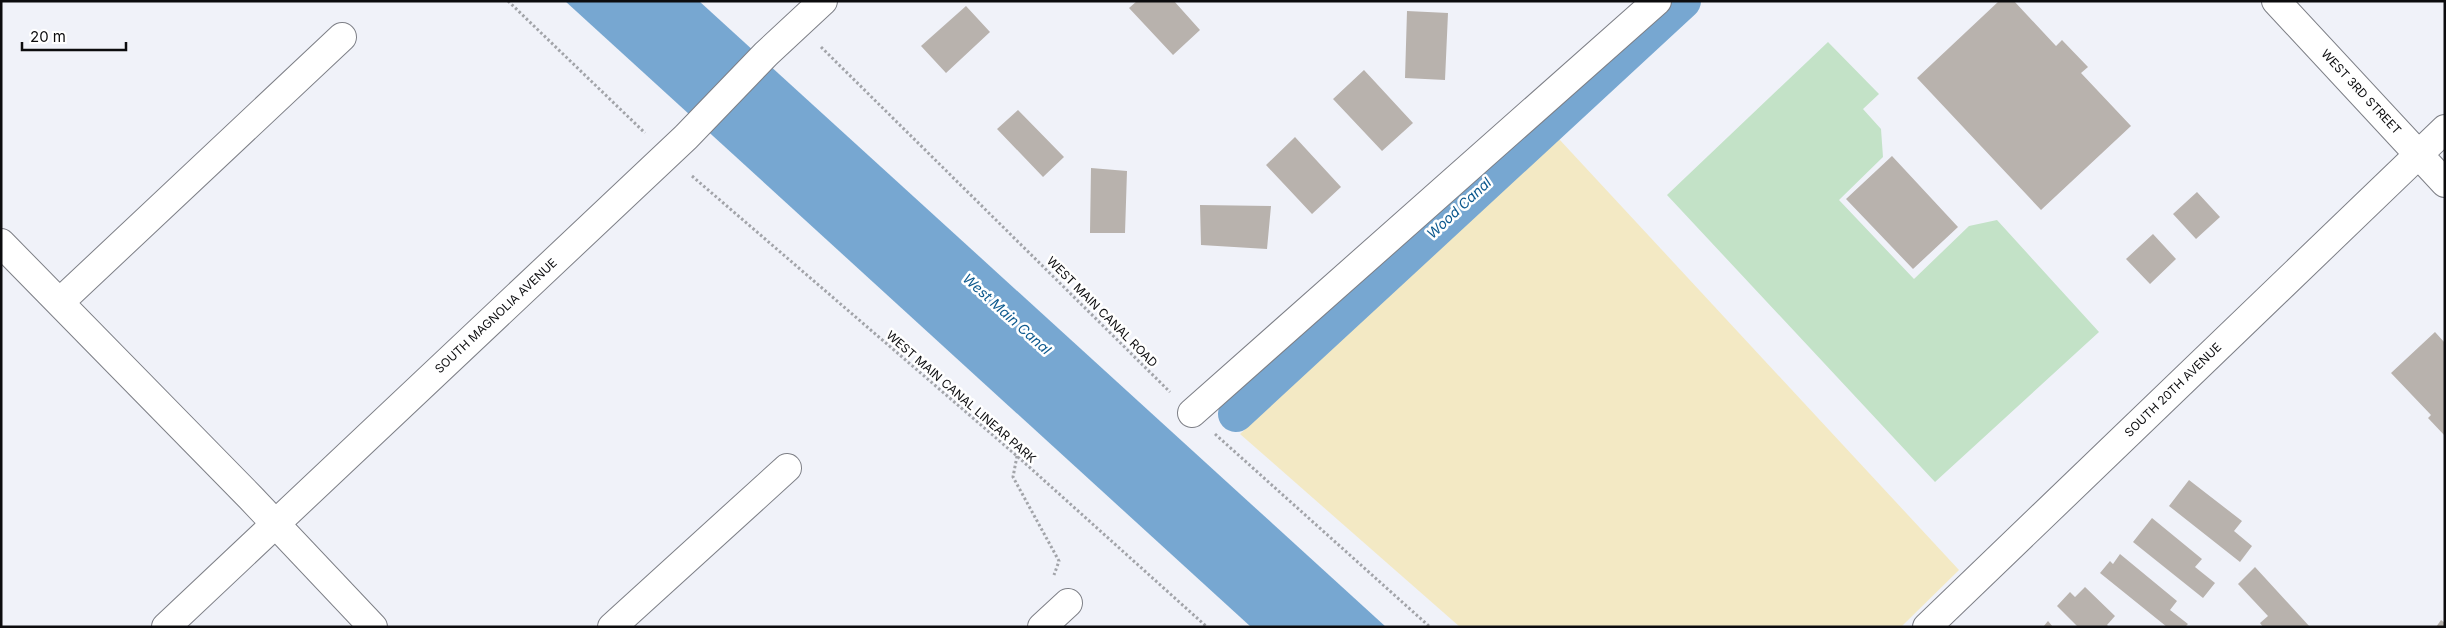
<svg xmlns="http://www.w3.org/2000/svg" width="2446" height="628" font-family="Inter,sans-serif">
  <rect width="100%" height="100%" fill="#f0f2f9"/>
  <path fill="#c3e2c7" d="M1828,42L1879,94L1863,109L1881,129L1883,157L1839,200L1914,279L1969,226L1997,220L2099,332L1935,482L1667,195Z"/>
  <path fill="#f3e9c4" d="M1559,139L1959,570L1901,627H1460L1240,434Z"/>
  <path fill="#77a7d1" d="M565,1H699L1386,627H1251Z"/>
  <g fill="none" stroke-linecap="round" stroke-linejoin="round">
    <path stroke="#77a7d1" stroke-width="36" d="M1236,414L1683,1"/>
  </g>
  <path fill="#b8b2ad" d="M1137,1H1174L1200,30L1173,55L1129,8Z
    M1999,1H2014L2056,46L2062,40L2088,67L2081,73L2131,126L2041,210L1917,78Z
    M966,6L990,32L946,73L921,46Z
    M1407,11L1448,13L1445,80L1405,78Z
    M1364,70L1413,123L1382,151L1333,99Z
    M1018,110L1064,157L1043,177L997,129Z
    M1295,137L1341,187L1312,214L1266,165Z
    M1892,156L1958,227L1913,269L1846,199Z
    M1091,168L1127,171L1125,233H1090Z
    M2197,192L2220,217L2196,239L2173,214Z
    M1200,205L1271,206L1267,249L1201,245Z
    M2153,234L2176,259L2150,284L2126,259Z
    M2435,332L2445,343V436L2428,418L2431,415L2391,373Z
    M2189,480L2242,521L2234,531L2252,546L2240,562L2169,506Z
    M2152,518L2202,559L2195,567L2215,583L2203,598L2133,542Z
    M2120,554L2177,601L2170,610L2188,624L2185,627H2167L2100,573L2110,561L2113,564Z
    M2255,567L2310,627H2263L2260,623L2268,616L2238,584Z
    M2085,587L2115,616L2107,625L2109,627H2078L2057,606L2070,592L2075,597Z
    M2441,620L2445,623V627H2436Z
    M2048,621L2053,627H2043Z"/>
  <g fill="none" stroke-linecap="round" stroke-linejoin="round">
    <g stroke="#7d7f86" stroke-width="30">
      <path id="minor" d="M2276,1L2445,183
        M1,243L251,498L373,627
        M60,302L342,37
        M1192,413L1657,1
        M166,627L686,137L766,54L823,1
        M612,627L787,468
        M1042,627L1068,603
        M1927,627L2445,129"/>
    </g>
    <path stroke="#a2a4a9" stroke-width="3" stroke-dasharray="2.5 2.5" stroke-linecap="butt" d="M508,1L645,133
      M821,47L1170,392
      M692,176L1017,456L1207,627
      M1215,434L1430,627
      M1017,456L1013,477L1059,561L1054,575"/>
    <use href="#minor" stroke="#fff" stroke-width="28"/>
  </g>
  <g text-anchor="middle" stroke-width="5" stroke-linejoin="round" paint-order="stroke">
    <g font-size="12" fill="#0c0c0e" stroke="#fff">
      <text transform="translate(2361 92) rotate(47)" y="4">WEST 3RD STREET</text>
      <text transform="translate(1102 312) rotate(45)" y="4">WEST MAIN CANAL ROAD</text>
      <text transform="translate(496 316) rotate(-43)" y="4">SOUTH MAGNOLIA AVENUE</text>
      <text transform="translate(2173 390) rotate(-44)" y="4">SOUTH 20TH AVENUE</text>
      <text transform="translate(961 397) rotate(41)" y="4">WEST MAIN CANAL LINEAR PARK</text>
    </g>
    <g font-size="14" font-style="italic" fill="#0d598e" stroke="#fff">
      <text transform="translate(1459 208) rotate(-43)" y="5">Wood Canal</text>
      <text transform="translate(1007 314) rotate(42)" y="5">West Main Canal</text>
    </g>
  </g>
  <rect width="2446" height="628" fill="none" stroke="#0c0c0e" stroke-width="5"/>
  <path d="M22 42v8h104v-8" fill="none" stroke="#0c0c0e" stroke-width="2.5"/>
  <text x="30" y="42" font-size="15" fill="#0c0c0e" stroke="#ffffff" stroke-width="4" paint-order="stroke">20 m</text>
</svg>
